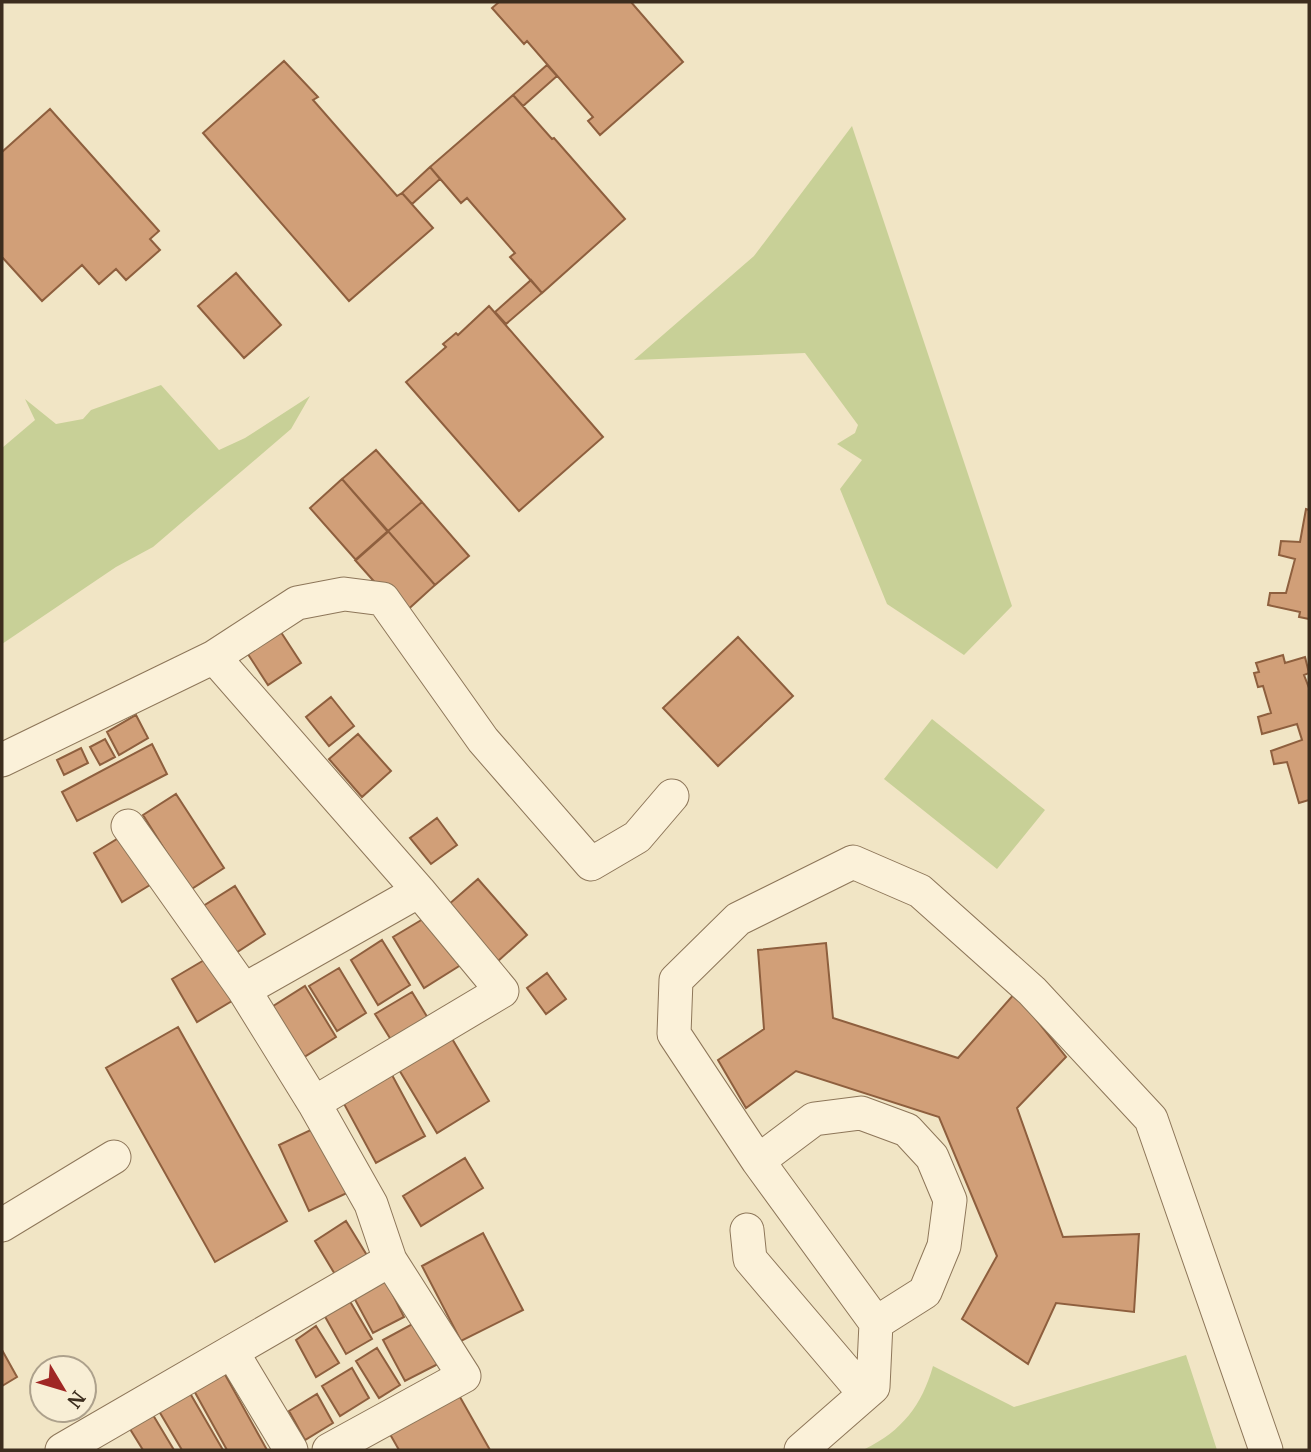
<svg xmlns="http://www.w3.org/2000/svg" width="1311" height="1452" font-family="Merriweather,serif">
  <rect width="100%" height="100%" fill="#f1e5c5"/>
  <path fill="#c8d097" d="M852,126L1012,606L964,655L887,604L840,489L862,460L837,444L855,433L858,425L805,353L634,360L754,256Z
    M161,385L219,450L245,438L310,396L291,429L153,547L116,567L2,644V448L35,420L25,399L56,424L83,419L91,410Z
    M932,719L1045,810L997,869L884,779Z
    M1186,1355L1217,1450L865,1449C902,1431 922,1405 933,1366L1014,1407Z"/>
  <path fill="#d19f78" stroke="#8e5f3e" stroke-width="2" d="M499,2H631L683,62L600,135L588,121L593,117L527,41L524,44L492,8Z
    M284,61L318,97L313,100L397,196L402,193L433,228L349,301L203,133Z
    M547,65L557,76L523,106L513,95Z
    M513,95L552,139L554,138L625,219L542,293L510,257L515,253L467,198L461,203L430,167Z
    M50,109L159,231L150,239L160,250L126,280L116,269L99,284L82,265L42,301L2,257V152Z
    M430,167L440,179L412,204L402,193Z
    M236,273L281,325L244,358L198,306Z
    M531,280L542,293L506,324L495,312Z
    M489,306L603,437L519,511L406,382L446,347L443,344L456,333L458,335Z
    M376,450L422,502L388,531L342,479Z
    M342,479L388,532L356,560L310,508Z
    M422,502L469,556L435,585L388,531Z
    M1306,509L1309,510V619L1299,617L1300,612L1268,605L1270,593H1286L1295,559L1279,555L1281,541L1300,542Z
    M388,531L435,585L403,614L355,560Z
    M275,623L301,663L268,685L242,645Z
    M738,637L793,696L718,766L663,708Z
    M1283,655L1285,663L1305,657L1309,673L1304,675L1309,688V800L1299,803L1287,762L1274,764L1271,751L1302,740L1297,724L1262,734L1258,717L1271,713L1263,686L1258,687L1254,673L1259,672L1256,663Z
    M331,697L354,726L329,746L306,717Z
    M136,715L148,738L119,755L107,732Z
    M358,734L391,771L362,797L329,759Z
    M105,739L115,757L100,765L90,747Z
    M152,744L167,774L77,821L62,792Z
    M81,748L88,763L64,775L57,760Z
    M176,794L224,868L190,890L143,815Z
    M437,818L457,845L431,864L410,838Z
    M122,836L150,885L122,902L94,853Z
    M478,879L527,935L498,961L448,905Z
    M235,886L265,934L231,956L200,908Z
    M433,913L464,963L424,988L393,937Z
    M382,940L410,985L378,1005L351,960Z
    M826,943L833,1018L958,1058L1015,993L1066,1057L1017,1108L1063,1237L1139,1234L1134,1312L1056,1303L1028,1364L962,1319L997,1256L939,1117L796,1071L746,1108L718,1060L764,1029L758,950Z
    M211,956L237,998L197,1022L172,979Z
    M339,968L366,1013L337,1031L309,986Z
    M547,973L566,999L546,1014L527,988Z
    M305,986L336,1037L301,1059L270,1008Z
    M412,992L434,1028L398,1051L375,1014Z
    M178,1027L287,1221L215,1262L106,1068Z
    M451,1037L489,1101L437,1133L398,1068Z
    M392,1075L425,1136L376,1163L343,1102Z
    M319,1126L349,1192L309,1211L279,1145Z
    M465,1158L483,1188L421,1226L403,1196Z
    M346,1221L368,1257L336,1276L315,1241Z
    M483,1233L523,1310L461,1341L422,1266Z
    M384,1277L404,1317L373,1333L352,1294Z
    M348,1298L372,1339L346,1354L323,1313Z
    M416,1322L438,1364L405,1381L383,1340Z
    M316,1326L339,1363L316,1377L296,1340Z
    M377,1348L400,1385L379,1398L356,1361Z
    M2,1350L17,1377L2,1386Z
    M352,1368L369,1398L340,1416L322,1386Z
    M222,1369L267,1450H227L192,1387Z
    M187,1388L223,1450H182L156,1406Z
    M456,1390L490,1450H399L387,1429Z
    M317,1394L333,1423L305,1440L289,1411Z
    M153,1415L174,1450H143L130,1429Z"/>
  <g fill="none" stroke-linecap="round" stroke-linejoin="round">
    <g stroke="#8d7659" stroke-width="35">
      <path id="minor" d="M214,657L297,603L344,594L383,599L483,740L591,864L637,837L672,796
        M2,760L214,657L419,891L502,991L314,1103
        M128,826L244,990L314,1103L371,1204L390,1260L464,1376L329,1450
        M244,990L419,891
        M758,1161L814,1119L861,1113L907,1130L932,1157L950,1200L944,1246L925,1292L876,1323
        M2,1225L114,1157
        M747,1230L750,1259L865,1394
        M232,1352L291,1450
        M62,1450L390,1260
        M801,1450L873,1387L876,1323L758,1161L674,1034L676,980L738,919L853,862L920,891L1032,991L1151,1119L1266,1450"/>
    </g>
    <use href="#minor" stroke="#fbf1d9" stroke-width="33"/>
  </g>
  <rect width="1311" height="1452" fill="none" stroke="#3c2d1e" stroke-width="7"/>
  <g transform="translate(63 1389) rotate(128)"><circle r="33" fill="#f8eed5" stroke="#ada18c" stroke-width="2"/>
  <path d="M0-5L12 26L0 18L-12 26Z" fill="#a02725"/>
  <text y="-10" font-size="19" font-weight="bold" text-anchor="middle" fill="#3c2d1e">N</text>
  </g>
</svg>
